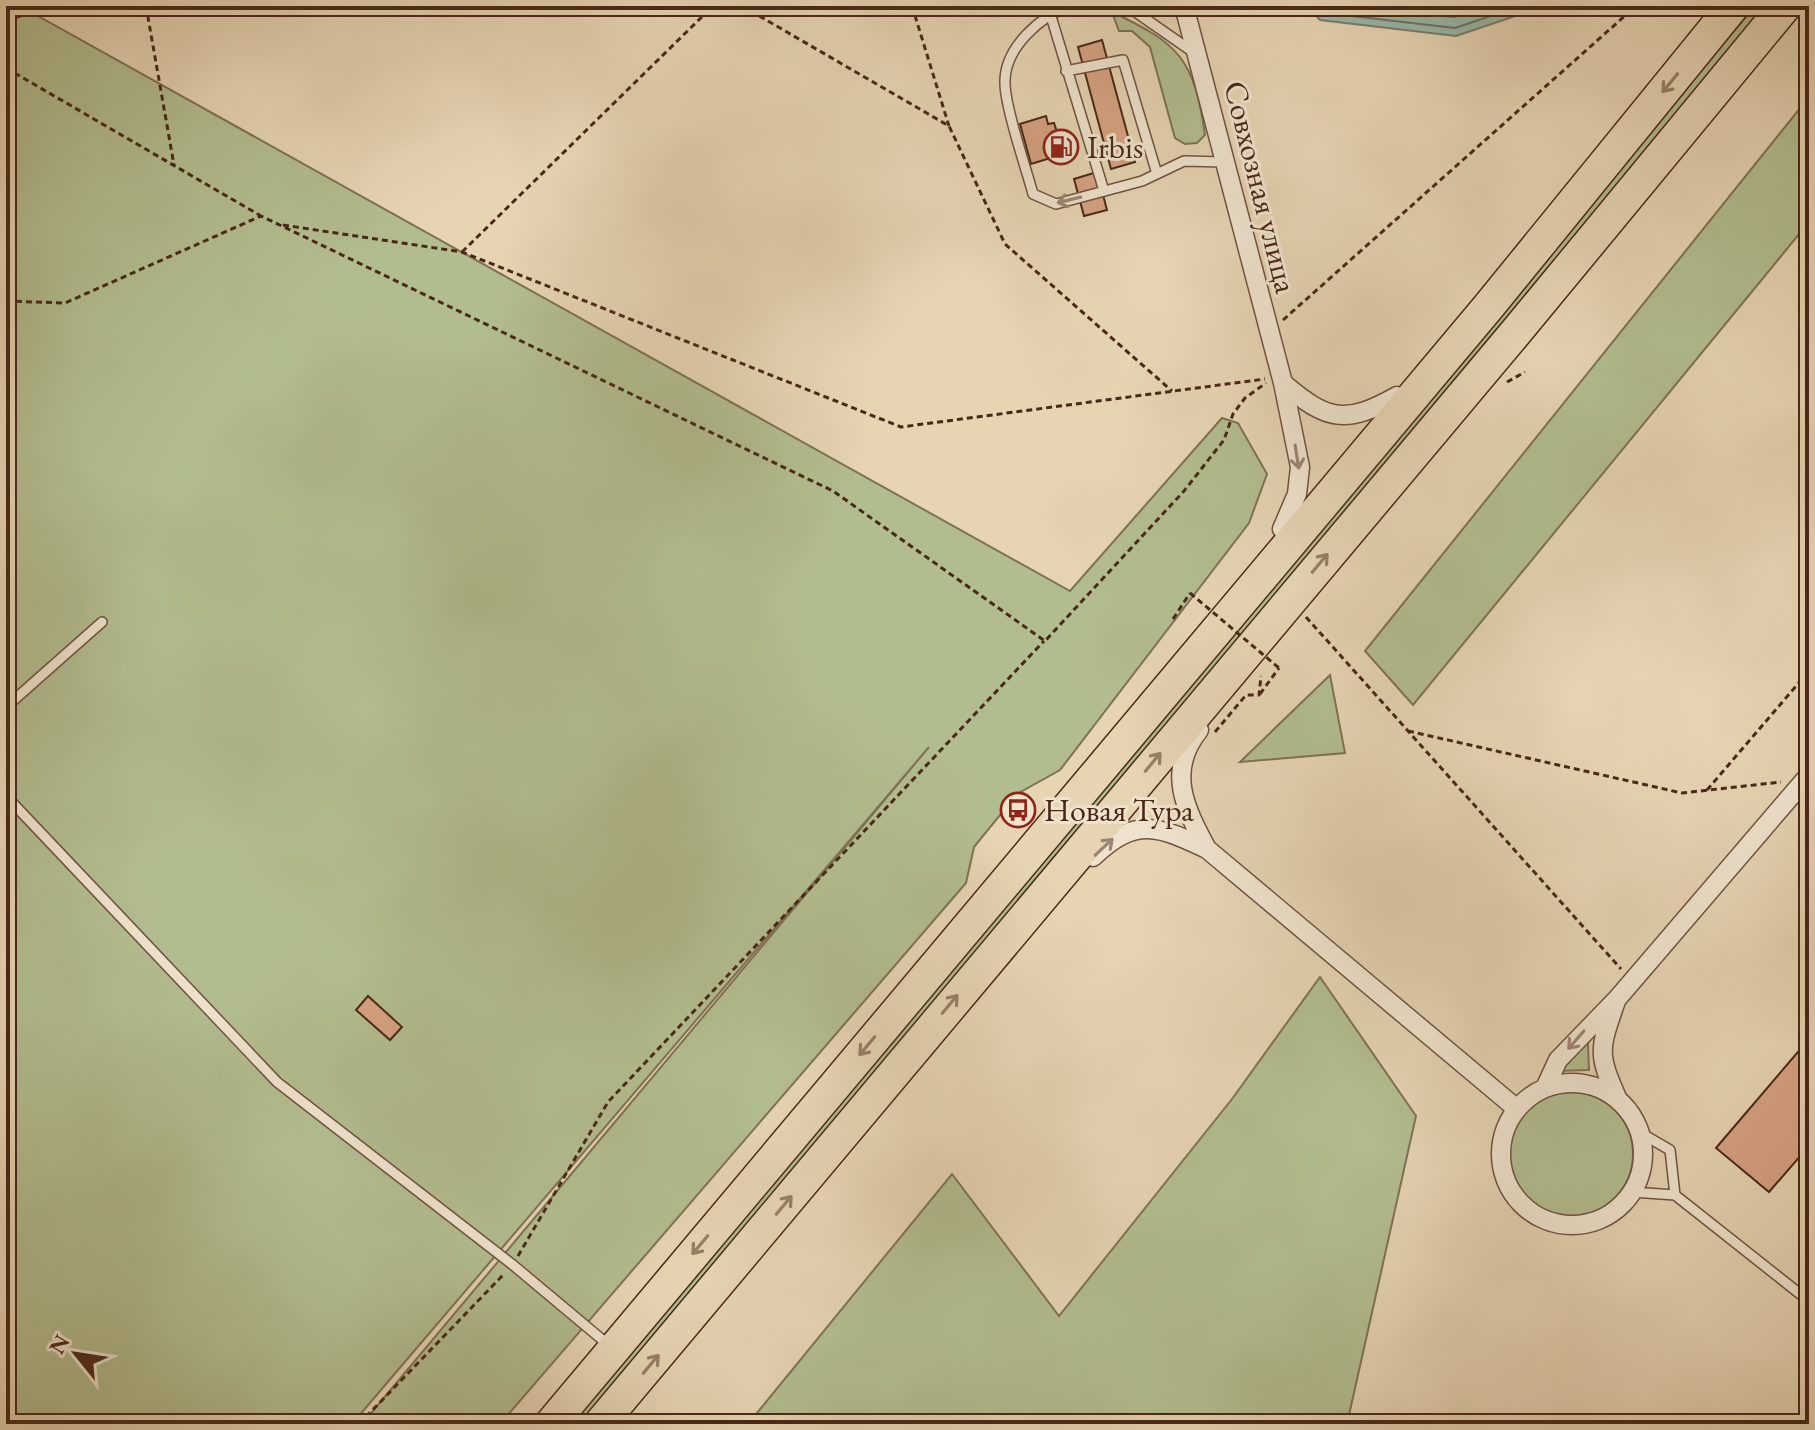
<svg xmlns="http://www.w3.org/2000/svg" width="1815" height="1430" font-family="'EB Garamond',serif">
  <rect width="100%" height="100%" fill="#e6d4b3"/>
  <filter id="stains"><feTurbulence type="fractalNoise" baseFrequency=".0025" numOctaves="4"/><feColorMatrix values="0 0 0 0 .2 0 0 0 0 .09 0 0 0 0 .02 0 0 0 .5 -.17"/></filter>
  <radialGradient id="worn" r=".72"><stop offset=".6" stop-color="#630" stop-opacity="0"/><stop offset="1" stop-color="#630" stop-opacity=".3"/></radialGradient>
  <path fill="#b2bd8f" stroke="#7e7254" stroke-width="2" d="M6,6H20L1070,591L1222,418L1238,423L1267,474L1249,523L1060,770L1017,794L974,847L966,883L500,1424H362L929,747L352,1424H6Z
    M1755,6H1767L581,1424H568L1358,475Z
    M1112,12C1180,44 1194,59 1205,135L1197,143L1185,144L1175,138L1150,47L1132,31H1119Z
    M1809,97V222L1413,705L1365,651Z
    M1330,675L1345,753L1240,762Z
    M1320,977L1416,1116L1347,1424H748L952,1174L1059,1316L1232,1099Z
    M1595,1027L1588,1043L1589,1070L1557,1071Z
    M1509 1154a62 62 0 1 1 124 0a62 62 0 1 1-124 0Z"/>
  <path fill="#97b8a9" stroke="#787e6f" stroke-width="2" d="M1307,6H1545L1456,36L1320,20Z"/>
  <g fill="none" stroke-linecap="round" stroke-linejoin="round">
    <path stroke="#707060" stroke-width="2" d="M1318,6L1325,13L1455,28L1520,6
      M1347,6L1454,17L1488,6"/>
  </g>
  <path fill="#d7a282" stroke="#492818" stroke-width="2" d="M1102,40L1135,162L1111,169L1078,47Z
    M1046,116L1048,124L1054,123L1057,132L1051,134L1057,156L1031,164L1020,124Z
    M1097,172L1107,210L1084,216L1074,179Z
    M368,996L402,1027L390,1040L356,1010Z
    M1809,1039V1146L1769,1192L1716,1148Z"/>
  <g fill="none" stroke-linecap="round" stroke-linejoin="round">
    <g stroke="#70533f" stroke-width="12">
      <path id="service" d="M1070,6C1042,15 1005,47 1005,81C1004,104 1026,168 1033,194L1056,204L1142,181L1184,161L1224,162
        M1127,6L1193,52
        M1050,13L1104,191
        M1066,71L1123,60L1157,174
        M6,707L102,622
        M6,796L277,1082L513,1265L611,1347
        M1639,1132L1670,1150L1675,1195
        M1632,1192L1675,1195L1809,1301"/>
    </g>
    <g stroke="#70533f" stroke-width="21">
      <path id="minor" d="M1184,6L1283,383L1300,467L1297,494L1282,529
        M1283,383C1327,421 1346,425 1397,396
        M1207,849L1517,1109
        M1093,857C1136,816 1158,826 1207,849C1185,808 1166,771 1199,730
        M1616,1001C1599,1050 1597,1053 1618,1100
        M1501 1154a71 71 0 1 1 142 0a71 71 0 1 1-142 0Z
        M1545,1088L1558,1060L1617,999L1809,775"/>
    </g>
    <g stroke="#492818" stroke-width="35">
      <path id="trunk" d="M551,1424L1489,306L1733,6
        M600,1424L1516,332L1785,6"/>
    </g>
    <path stroke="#492818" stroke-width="3" stroke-dasharray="6 4" stroke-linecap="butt" d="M146,6L174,165
      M742,6L949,126L1005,244L1172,391
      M912,6L949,126
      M6,21L48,6
      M6,68L261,216
      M283,225L462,252L901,427L1265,379
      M462,252L713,6
      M6,301L65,303L261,216L833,491L1045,641L1184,491L1224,440L1233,414L1245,398L1266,383
      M1283,320L1636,6
      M1507,382L1525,372
      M1306,617L1621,969
      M1173,619L1190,593
      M1260,694L1279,668
      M1408,731L1682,793L1781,782
      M1215,732L1246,695H1259L1261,676
      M1707,790L1809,671
      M518,1256L608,1102L1044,641
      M359,1424L504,1274"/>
    <use href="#service" stroke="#efe3ce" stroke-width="9"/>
    <use href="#minor" stroke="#efe3ce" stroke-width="18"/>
    <use href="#trunk" stroke="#e6d4b3" stroke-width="32"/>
    <path stroke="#492818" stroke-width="3" stroke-dasharray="6 4" stroke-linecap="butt" d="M1190,593L1279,668"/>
  </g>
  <defs><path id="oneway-shaft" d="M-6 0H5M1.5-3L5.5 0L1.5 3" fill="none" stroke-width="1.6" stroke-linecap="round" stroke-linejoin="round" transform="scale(2)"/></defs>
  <g stroke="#987e66">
    <use href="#oneway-shaft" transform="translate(1670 83) rotate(129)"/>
    <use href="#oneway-shaft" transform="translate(1320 563) rotate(-50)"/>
    <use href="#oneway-shaft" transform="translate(1153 762) rotate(-50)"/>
    <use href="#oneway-shaft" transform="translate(950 1004) rotate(-50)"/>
    <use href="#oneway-shaft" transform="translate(867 1046) rotate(130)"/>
    <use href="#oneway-shaft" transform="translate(784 1205) rotate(-50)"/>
    <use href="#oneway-shaft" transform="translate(700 1245) rotate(130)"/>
    <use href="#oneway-shaft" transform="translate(651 1364) rotate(-50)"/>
  </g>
  <g stroke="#9c8673">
    <use href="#oneway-shaft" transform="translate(1069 200) rotate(166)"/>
    <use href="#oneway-shaft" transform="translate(1297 457) rotate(81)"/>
    <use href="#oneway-shaft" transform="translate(1104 847) rotate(-43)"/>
    <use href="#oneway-shaft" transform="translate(1576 1040) rotate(131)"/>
  </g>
  <defs>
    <g id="fuel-ring" transform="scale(1.8)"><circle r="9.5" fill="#efe3ce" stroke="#8f2418" stroke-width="1.5"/><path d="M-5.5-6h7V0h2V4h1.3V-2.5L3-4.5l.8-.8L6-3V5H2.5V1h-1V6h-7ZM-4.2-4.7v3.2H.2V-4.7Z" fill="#8f2418"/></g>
    <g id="bus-ring" transform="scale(1.8)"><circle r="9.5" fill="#efe3ce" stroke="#8f2418" stroke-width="1.5"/><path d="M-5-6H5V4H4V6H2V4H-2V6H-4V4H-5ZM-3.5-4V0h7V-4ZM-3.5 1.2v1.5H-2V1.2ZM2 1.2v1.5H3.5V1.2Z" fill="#8f2418"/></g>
  </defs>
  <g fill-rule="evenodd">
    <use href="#fuel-ring" x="1061" y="147"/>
    <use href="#bus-ring" x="1018" y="810"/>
  </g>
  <g text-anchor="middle" stroke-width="6" stroke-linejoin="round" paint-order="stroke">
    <g font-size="32" fill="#492818" stroke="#efe3ce" text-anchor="start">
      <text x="1087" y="158">Irbis</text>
      <text x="1044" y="821">Новая Тура</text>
    </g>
    <g font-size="32" fill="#492818" stroke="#efe3ce">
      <text transform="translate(1261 187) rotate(76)" y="11">Совхозная улица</text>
    </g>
  </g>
  <rect width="1815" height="1430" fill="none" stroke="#e6d4b3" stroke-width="32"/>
  <rect x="8" y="8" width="1799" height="1414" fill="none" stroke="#492818" stroke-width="4"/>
  <rect x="16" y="16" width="1783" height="1398" fill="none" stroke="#492818" stroke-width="2"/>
  <g transform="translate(76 1354) rotate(300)" stroke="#efe3ce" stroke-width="6" paint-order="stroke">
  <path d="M0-6L14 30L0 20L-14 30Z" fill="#492818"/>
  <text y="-12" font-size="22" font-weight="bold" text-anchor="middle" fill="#492818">N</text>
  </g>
  <rect width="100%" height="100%" filter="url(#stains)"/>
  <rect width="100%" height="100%" fill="url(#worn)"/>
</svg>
